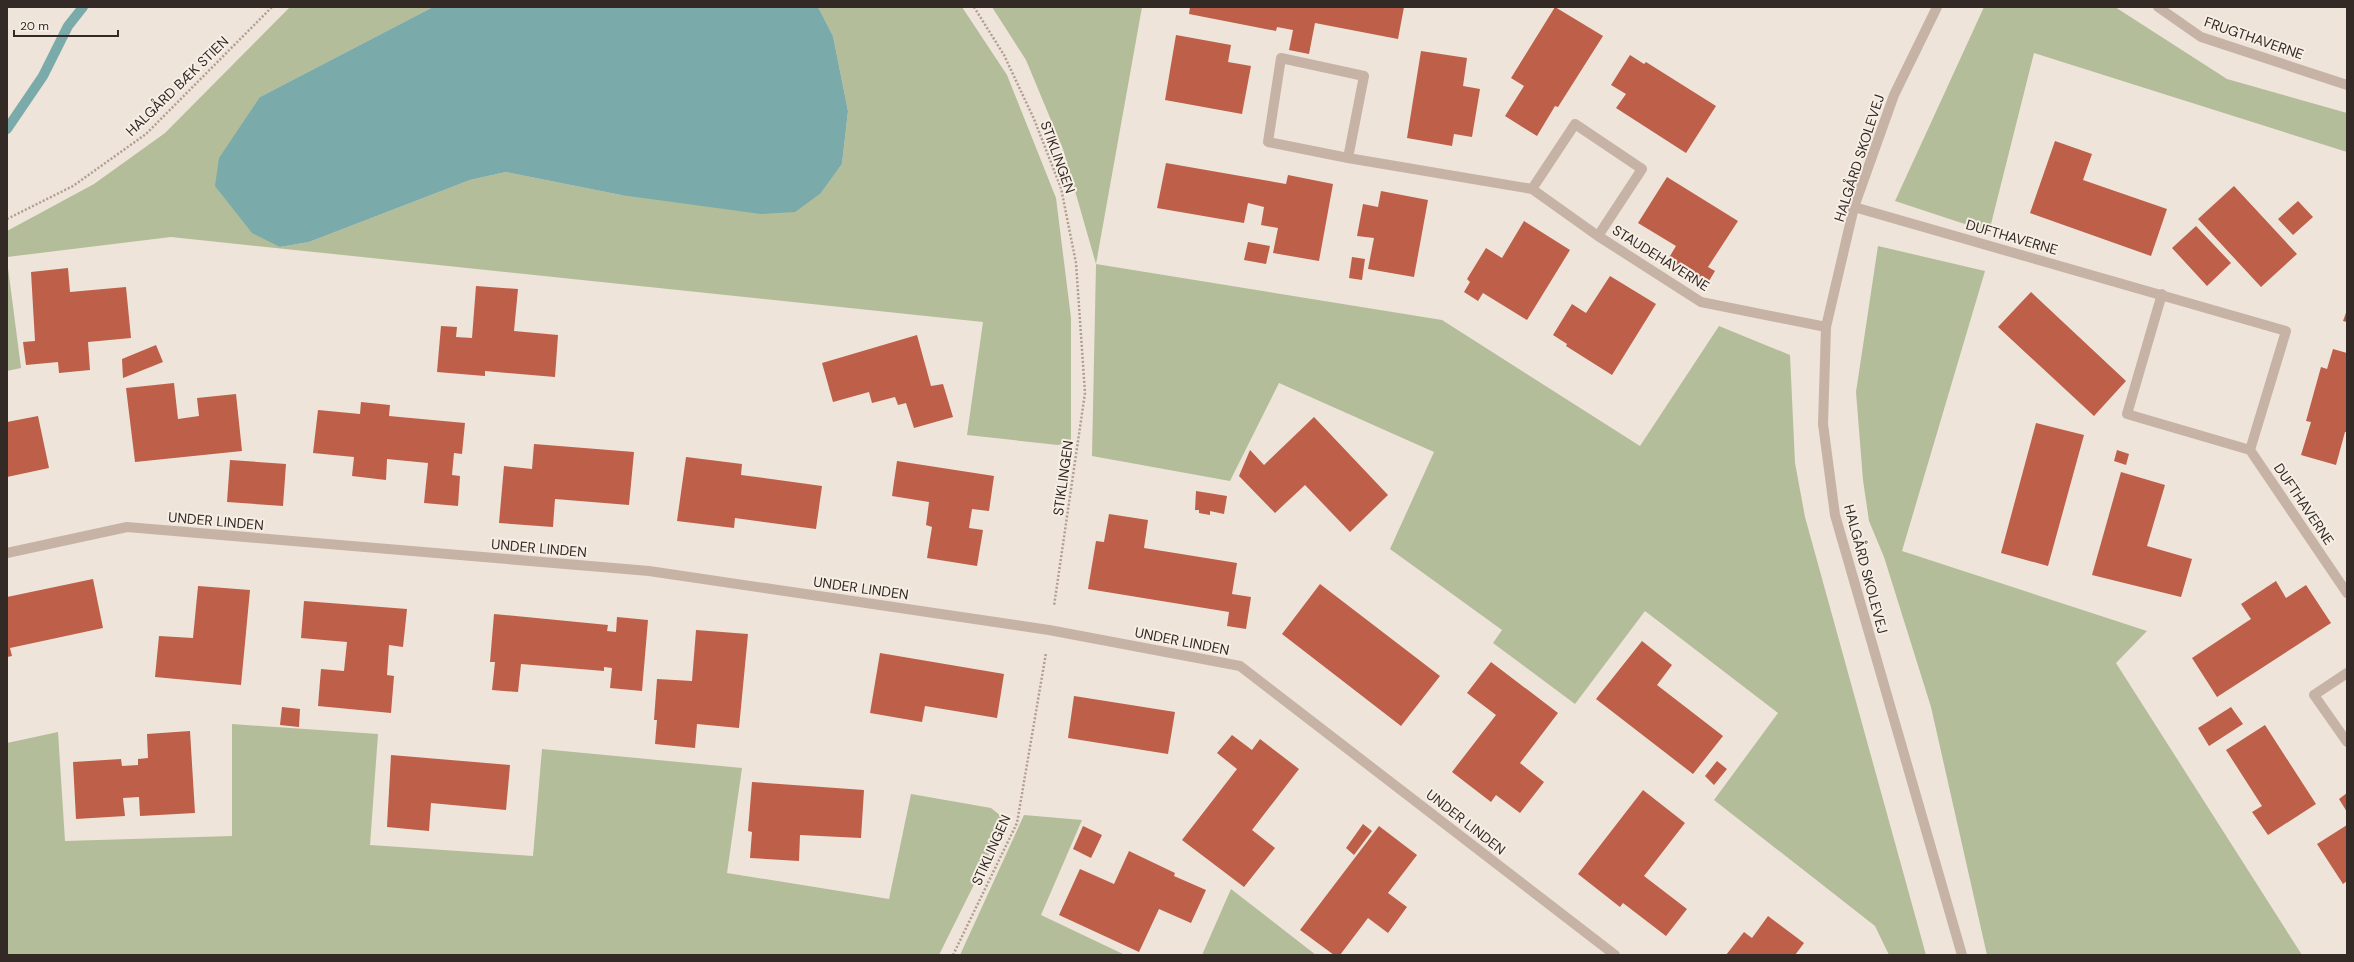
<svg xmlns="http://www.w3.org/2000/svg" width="2354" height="962" font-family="'DM Sans',sans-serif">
  <rect width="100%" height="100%" fill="#efe4d9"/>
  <path fill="#b3bd9a" d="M290,7H433L260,97L280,247L309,242L470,180L506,172L621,195L821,193L842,164L848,111L833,36L818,7H962L1007,75L1056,198L1071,318V441L1058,445L967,435L983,322L171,237L7,257V231L94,184L165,133Z
    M992,7H1142L1096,264L1442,320L1640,446L1719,326L1790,355L1795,463L1805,517L1926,955H1889L1875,926L1714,800L1778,713L1645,611L1575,704L1493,643L1502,630L1390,549L1434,452L1279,383L1230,481L1092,456L1096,264L1063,149L1026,60Z
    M1984,7H2115L2227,79L2347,113V152L2034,53L1989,232L1895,201Z
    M1878,246L1985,271L1902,551L2147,631L2116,663L2302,955H1987L1931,707L1884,557L1869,521L1863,480L1856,392Z
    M7,260L21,368L7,371Z
    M232,724L378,734L370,845L533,856L542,749L742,768L727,873L889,899L911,794L991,808L1006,820L939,955H7V743L58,732L65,841L232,836Z
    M1024,815L1082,820L1041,915L1125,955H960Z
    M1231,889L1316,955H1202Z"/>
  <path fill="#7aaaa9" d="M433,7H818L833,36L848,111L842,164L821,193L795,212L761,214L621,195L506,172L470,180L309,242L280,247L252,233L215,186L219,158L260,97Z"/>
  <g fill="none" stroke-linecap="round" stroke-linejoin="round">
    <path stroke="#7aaaa9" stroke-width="10" d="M7,129L43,76L68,26L83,7"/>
  </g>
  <path fill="#bd5f49" d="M1190,7H1404L1398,39L1315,23L1309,54L1289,50L1293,30L1277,27L1276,31L1189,14Z
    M1555,7L1603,36L1558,107L1555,106L1537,136L1505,116L1524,86L1511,78Z
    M1176,35L1231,45L1228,62L1251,66L1242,114L1165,100Z
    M1421,51L1467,58L1463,86L1480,89L1472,137L1454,134L1452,146L1407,138Z
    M1630,55L1644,64L1646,62L1716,106L1686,153L1616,108L1626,94L1611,85Z
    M2055,141L2092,154L2083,180L2167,209L2151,256L2030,213Z
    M1166,163L1286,184L1288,175L1333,184L1319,261L1273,253L1278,228L1261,225L1264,207L1248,203L1244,223L1157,208Z
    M1667,177L1738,221L1708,267L1715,271L1706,286L1667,261L1676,246L1638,223Z
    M2234,186L2297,254L2261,287L2198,219Z
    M1381,191L1428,200L1414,277L1368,269L1374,238L1357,236L1363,204L1378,207Z
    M2298,201L2313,217L2293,235L2278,219Z
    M1524,221L1570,250L1527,320L1483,293L1478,301L1464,292L1470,282L1467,279L1486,248L1502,258Z
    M2196,226L2231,263L2207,286L2172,248Z
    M1248,242L1270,246L1266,264L1244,260Z
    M1352,257L1365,259L1362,280L1349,278Z
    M68,268L70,292L126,287L131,338L88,342L90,370L59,373L58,362L26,365L23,342L35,341L31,272Z
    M1610,276L1656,304L1612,375L1566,346L1567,344L1553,335L1572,304L1586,313Z
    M476,286L518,289L514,331L558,335L555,377L485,371V376L437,372L441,326L457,327L456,337L472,338Z
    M2031,292L2126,381L2094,416L1998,327Z
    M2347,310V322L2343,321Z
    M917,335L931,386L943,384L953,417L914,428L906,403L898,405L895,397L872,403L869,392L833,402L822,363Z
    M156,345L163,362L123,378L122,359Z
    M2333,349L2347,353V432H2345L2336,465L2301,455L2311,422L2306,421L2321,367L2327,369Z
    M174,383L178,419L199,416L197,398L236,394L242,451L135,462L126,388Z
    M361,402L390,405L389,416L465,423L462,454L454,453L452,475L460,476L458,506L424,503L428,463L387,459L386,480L352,476L354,457L313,453L318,410L360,414Z
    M38,416L49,468L7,477V422Z
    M1314,417L1388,495L1350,532L1305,485L1275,513L1239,476L1250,450L1264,465Z
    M2036,423L2084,435L2048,566L2001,553Z
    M534,444L634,452L629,505L555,499L553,527L499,523L504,466L532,469Z
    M2117,450L2129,454L2126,465L2114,461Z
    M686,457L742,464L741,475L822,486L816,529L735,518L734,528L677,521Z
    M230,460L286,464L283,506L227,502Z
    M897,461L994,476L989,511L972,509L969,528L983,530L977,566L927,558L932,527L926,525L929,502L892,496Z
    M2121,472L2165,485L2147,546L2192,559L2181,597L2092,575Z
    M1196,491L1227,496L1224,514L1210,511V515L1199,513V510H1195Z
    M1109,514L1148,520L1144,548L1237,563L1232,594L1251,597L1246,629L1227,626L1229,612L1088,589L1096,541L1104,542Z
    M93,579L103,628L10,648L12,656L7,657V597Z
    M2276,581L2286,598L2306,585L2331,623L2217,697L2192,658L2251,619L2241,604Z
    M1320,584L1440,676L1401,726L1282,634Z
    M198,586L250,590L241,685L155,677L159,636L193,638Z
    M304,601L407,609L403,647L389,645L387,675L394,676L391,713L318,706L321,669L344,671L347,642L301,638Z
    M494,614L608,625L607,631L616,632L617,617L648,620L642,691L610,688L612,668L604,667V671L521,664L518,692L492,690L495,662H490Z
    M696,630L748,634L739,728L697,724L695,748L655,744L657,720H654L657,679L692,681Z
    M1642,641L1672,665L1657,685L1723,736L1693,774L1596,699Z
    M880,653L1004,674L997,718L925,706L922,722L870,713Z
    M1491,662L1558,713L1520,763L1544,782L1520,813L1496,795L1491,802L1452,772L1496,715L1467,693Z
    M1074,696L1175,712L1168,754L1068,738Z
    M282,707L300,709L299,727L280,725Z
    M2231,707L2243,724L2209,746L2198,728Z
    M2265,725L2316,804L2268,835L2252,812L2262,806L2226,750Z
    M190,731L195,813L140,816L139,797L123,798L125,816L76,819L73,762L121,759L122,766L138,765V759L148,758L147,734Z
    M1232,735L1252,750L1260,739L1299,769L1252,830L1275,848L1244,887L1182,840L1237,769L1217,753Z
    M391,755L510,765L506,810L431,803L429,831L387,827Z
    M1717,761L1727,769L1714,785L1705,776Z
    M752,782L864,790L861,838L800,835L799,861L750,858L752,832L748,831Z
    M1643,790L1685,823L1644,876L1687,909L1666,936L1623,903L1620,907L1578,874Z
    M2347,793V812L2339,799Z
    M1363,824L1372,831L1354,855L1346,848Z
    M2347,825V881L2343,884L2317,844Z
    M1083,826L1102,835L1091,858L1073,849Z
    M1379,826L1417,855L1388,893L1407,907L1388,933L1368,918L1340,955H1334L1300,930Z
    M1129,851L1175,873L1174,876L1206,890L1191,923L1159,909L1139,952L1059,915L1080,869L1114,884Z
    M1768,916L1804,943L1795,955H1726L1744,932L1752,938Z"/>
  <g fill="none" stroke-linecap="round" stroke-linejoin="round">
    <path stroke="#b19d91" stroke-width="2.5" stroke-dasharray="2 2" stroke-linecap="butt" d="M974,7L1004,55L1034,119L1061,188L1076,263L1085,393L1054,606
      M7,219L73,186L146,134L272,7
      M953,955L1017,823L1046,653"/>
    <path stroke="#c6b3a6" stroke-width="10" d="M1937,7L1894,95L1854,207L1826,327L1823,424L1835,515L1962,955
      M2158,7L2201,37L2347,85
      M1348,158L1364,76L1281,58L1268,142L1348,158L1532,189L1598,236L1701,302L1826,327
      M1532,189L1575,124L1642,169L1598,236
      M1854,207L2286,331L2250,450L2127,414L2162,294
      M2250,450L2347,593
      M7,553L127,527L649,571L1049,630L1240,666L1615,955
      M2347,673L2314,695L2347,742"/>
  </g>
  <g text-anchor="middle" stroke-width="4" stroke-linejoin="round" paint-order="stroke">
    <g font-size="14" fill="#332a26" stroke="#f7eee5">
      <text transform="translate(2254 38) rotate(19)" y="5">FRUGTHAVERNE</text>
      <text transform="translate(177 86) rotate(-44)" y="5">HALGÅRD BÆK STIEN</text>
      <text transform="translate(1058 157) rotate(70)" y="5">STIKLINGEN</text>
      <text transform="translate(1859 158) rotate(-72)" y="5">HALGÅRD SKOLEVEJ</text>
      <text transform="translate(2012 237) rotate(16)" y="5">DUFTHAVERNE</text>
      <text transform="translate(1661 258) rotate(32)" y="5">STAUDEHAVERNE</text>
      <text transform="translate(1063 478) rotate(-82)" y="5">STIKLINGEN</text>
      <text transform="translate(2304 504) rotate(56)" y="5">DUFTHAVERNE</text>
      <text transform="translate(216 521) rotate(5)" y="5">UNDER LINDEN</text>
      <text transform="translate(539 548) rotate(5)" y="5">UNDER LINDEN</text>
      <text transform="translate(1866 569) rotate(75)" y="5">HALGÅRD SKOLEVEJ</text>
      <text transform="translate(861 588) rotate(8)" y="5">UNDER LINDEN</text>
      <text transform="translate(1182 641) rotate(11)" y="5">UNDER LINDEN</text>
      <text transform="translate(1466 822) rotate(38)" y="5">UNDER LINDEN</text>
      <text transform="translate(991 850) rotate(-66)" y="5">STIKLINGEN</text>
    </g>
  </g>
  <rect width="2354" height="962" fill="none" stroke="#332a26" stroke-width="16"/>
  <path d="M14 30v6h104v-6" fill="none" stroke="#332a26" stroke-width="2"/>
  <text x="20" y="30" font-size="12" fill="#332a26" stroke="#f7eee5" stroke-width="3" paint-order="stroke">20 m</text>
</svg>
